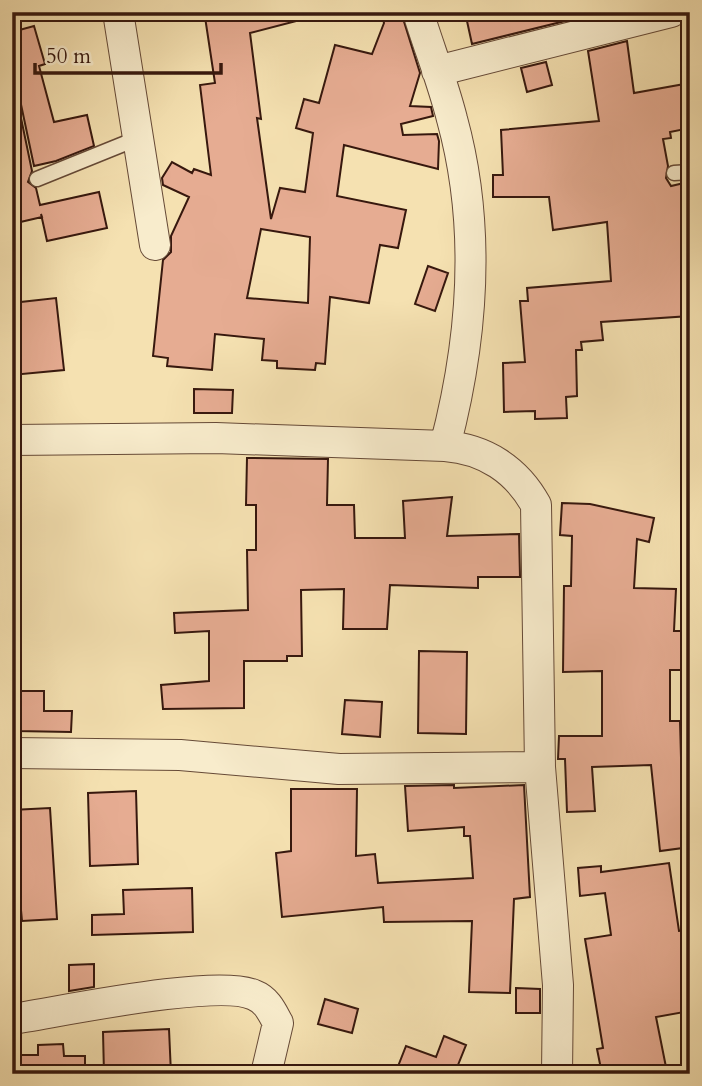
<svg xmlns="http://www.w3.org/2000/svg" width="702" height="1086" font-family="Cardo,serif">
  <rect width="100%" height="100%" fill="#f5e1b1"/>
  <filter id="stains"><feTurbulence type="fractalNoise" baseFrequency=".00286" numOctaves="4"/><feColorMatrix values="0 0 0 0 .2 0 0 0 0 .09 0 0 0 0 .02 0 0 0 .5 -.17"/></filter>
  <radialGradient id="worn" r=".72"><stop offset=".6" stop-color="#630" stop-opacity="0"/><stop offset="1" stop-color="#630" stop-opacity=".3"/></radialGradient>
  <path fill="#e6ac92" stroke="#37180e" stroke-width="2" fill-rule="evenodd" d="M235,12H303L304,19L250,33L261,119L257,118L271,219L280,188L305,192L313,133L296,128L304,99L319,103L335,45L372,54L384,23L381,12H401L420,73L410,106L431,107L433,116L401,124L403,135L437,134L439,141L438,169L344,145L337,196L406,210L398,248L380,245L369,303L330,297L325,364L316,363L315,370L277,368V361L262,360L264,339L215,334L212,370L167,366L168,358L153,356L163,260L171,252V236L189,197L163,185L162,178L172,162L192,173L194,169L211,175L200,85L215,83L205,17ZM261,229L310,237L308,303L247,298Z
    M465,12H583L565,21L472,44Z
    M34,26L45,64L39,66L54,122L87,115L94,146L56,161L34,166L19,95L12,97V32Z
    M627,41L634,93L690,83V128L670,132L671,138L663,139L668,166L666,178L671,186L684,183L690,215V316L601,322L603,340L581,342L582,350H576L577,396L566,397L567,418L535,419V411L504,412L503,363L525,362L520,301H528L527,288L611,281L607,222L553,230L549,197H493V175H503L501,130L599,121L588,51Z
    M546,62L552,85L527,92L521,68Z
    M21,118L32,171L28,182L36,188L40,205L99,192L107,228L47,241L41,214L42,217L16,223L12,207V119Z
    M428,266L448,273L435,311L415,304Z
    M56,298L64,370L12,375V303Z
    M194,389L233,390L232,413H194Z
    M247,458L328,459L327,505H354L355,538H405L403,501L452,497L447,536L519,534L520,577H478V588L390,585L387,629H343L344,589L301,590L302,656H287V661H244V708L163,709L161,685L209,681V631L175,633L174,613L248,610L247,550H256V505H246Z
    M562,503L590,504L654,518L649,542L637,539L634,588L676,589L674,631H690V670H670V721H680L682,794L690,793V847L660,851L651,765L592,767L595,811L567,812L565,759H558L559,736H602V671L563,672L564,586H571L572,536L560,535Z
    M419,651L467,652L466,734L418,733Z
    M15,691H44V711H72L71,732L16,731Z
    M345,700L382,702L380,737L342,734Z
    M454,785V788L524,785L530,897L514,899L510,993L469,992L472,921L384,922L383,907L282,917L276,853L291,851V789H357L356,856L375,854L378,883L473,878L470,836H464V827L408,831L405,786Z
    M136,791L138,864L90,866L88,793Z
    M50,808L57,919L22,921L21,910L12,911V810Z
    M669,863L679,931L690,930V1011L656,1017L666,1067L651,1070L652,1074H602L597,1049L603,1048L585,939L611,935L605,893L580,896L578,868L601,866V872Z
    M192,888L193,932L92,935V915L124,914L123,890Z
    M94,964V987L69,991V965Z
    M516,988L540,989V1013H516Z
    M325,999L358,1009L352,1033L318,1024Z
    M169,1029L171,1074H104L103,1032Z
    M444,1036L466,1045L458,1065L475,1074H395L406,1046L436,1057Z
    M63,1044L64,1056H85V1074H12V1055H38V1045Z"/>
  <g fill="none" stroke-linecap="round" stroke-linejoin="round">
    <g stroke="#664a37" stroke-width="17">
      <path id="lane" d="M674,173L690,172
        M37,179L136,139"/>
    </g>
    <g stroke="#664a37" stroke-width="32">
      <path id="street" d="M118,12L155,245
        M418,12C429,48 443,83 452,119C482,228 473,339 445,446
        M437,71L671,12
        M12,440L216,438L445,446C485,449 517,470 536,505L540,767L558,985L557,1074
        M12,753L180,755L339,769L540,767
        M12,1019C59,1012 218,978 254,995C267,1000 272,1012 278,1023L266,1074"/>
    </g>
    <use href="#lane" stroke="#f8eccc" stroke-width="14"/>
    <use href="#street" stroke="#f8eccc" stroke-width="30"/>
  </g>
  <rect width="702" height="1086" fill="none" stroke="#f5e1b1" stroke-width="42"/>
  <rect x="14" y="14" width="674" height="1058" fill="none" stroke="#37180e" stroke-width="3.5"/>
  <rect x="21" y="21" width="660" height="1044" fill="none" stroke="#37180e" stroke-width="2"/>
  <path d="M35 63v10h186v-10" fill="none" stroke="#37180e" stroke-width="3.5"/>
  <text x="46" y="63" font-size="21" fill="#37180e" stroke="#f8eccc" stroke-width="5" paint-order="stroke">50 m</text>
  <rect width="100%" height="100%" filter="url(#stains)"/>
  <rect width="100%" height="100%" fill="url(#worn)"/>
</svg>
